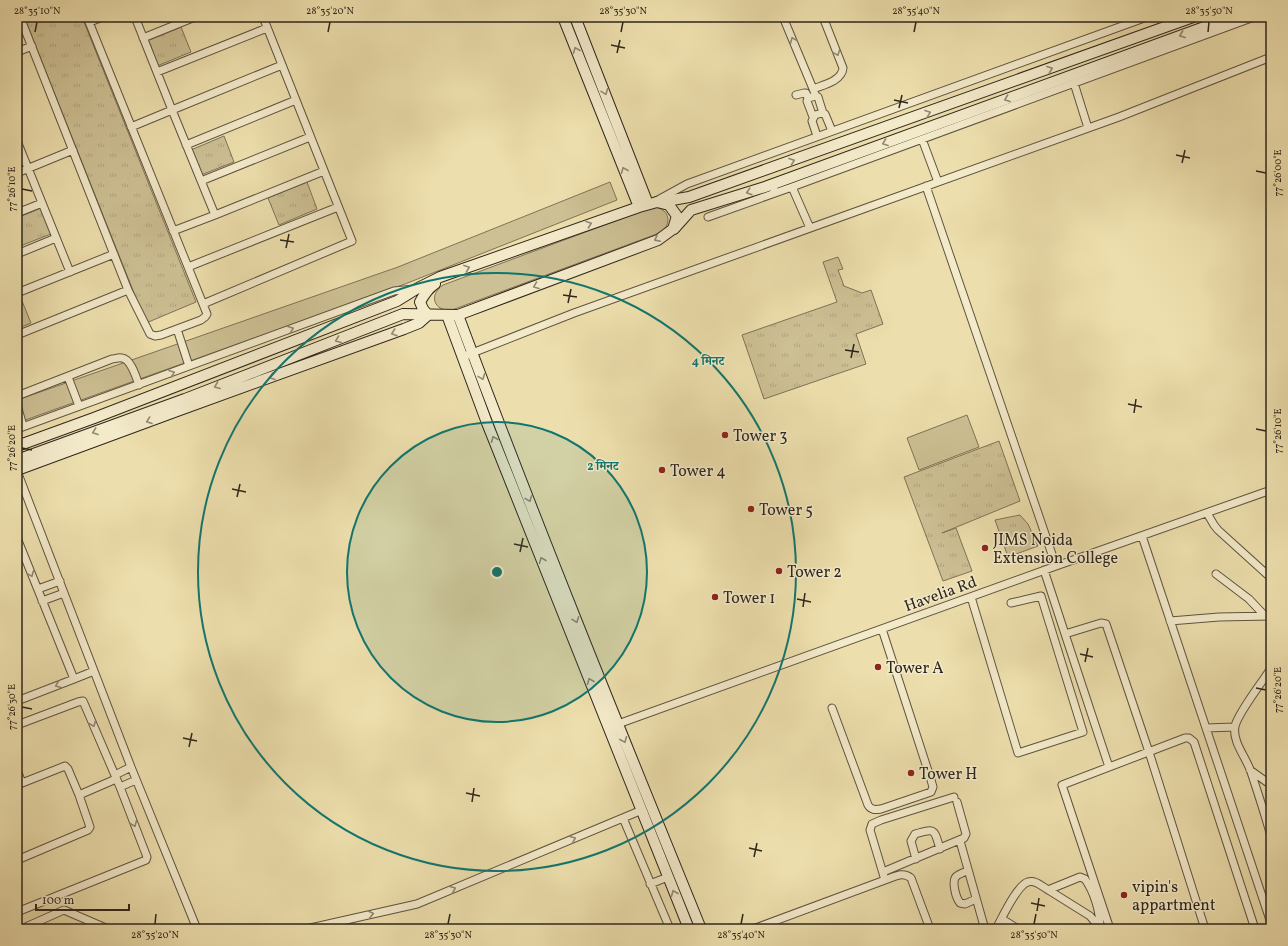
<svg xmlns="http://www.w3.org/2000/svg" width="1288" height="946" font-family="Vollkorn,'Noto Serif Devanagari',serif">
  <defs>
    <pattern id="park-tufts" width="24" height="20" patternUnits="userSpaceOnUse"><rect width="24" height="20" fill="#cdc094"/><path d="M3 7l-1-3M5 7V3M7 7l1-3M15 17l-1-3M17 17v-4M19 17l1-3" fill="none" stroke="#b0a57f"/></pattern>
  </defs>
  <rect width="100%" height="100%" fill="#eddfad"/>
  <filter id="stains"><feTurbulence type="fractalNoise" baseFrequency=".005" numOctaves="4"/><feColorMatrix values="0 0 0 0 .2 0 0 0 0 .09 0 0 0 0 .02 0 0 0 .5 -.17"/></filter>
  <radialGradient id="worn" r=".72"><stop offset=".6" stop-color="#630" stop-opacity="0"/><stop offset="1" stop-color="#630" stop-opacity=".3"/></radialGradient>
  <path fill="#cdc094" stroke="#7e7358" d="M610,182L617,200L405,284L17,423V400L398,267Z
    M653,207C668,208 673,221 662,232L452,310C434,312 428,295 443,285Z
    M967,415L979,447L919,470L907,438Z"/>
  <path fill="url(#park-tufts)" stroke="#7e7358" d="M24,17H82L196,302L146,323Z
    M181,27L191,52L157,66L147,41Z
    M224,136L234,162L201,175L191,150Z
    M307,182L317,209L279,225L268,198Z
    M41,208L51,234L20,246L17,240V218Z
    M838,257L843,269L838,270L844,286L862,293L871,290L883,324L856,334L866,364L764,399L742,335L837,302L823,262Z
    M20,296L31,323L17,329V297Z
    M999,441L1020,501L942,533L956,528L972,571L943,581L904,477Z
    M1020,515L1028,524L1038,546L1008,557L995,520Z"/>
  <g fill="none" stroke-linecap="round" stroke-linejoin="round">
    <g stroke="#5e5440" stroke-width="9">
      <path id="street" d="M20,17L128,290L150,334L155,336L161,335L201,320L205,317L207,314L87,17
        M783,17L816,96
        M90,22L102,17
        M143,38L195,17
        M17,52L32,46
        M157,72L267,28
        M1074,83L1088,128
        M813,89C823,85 842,81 843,68L823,17
        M796,95L804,93H806L808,98
        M813,117L807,101L808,98L816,96L818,97L823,113
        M131,127L172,110L135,17
        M817,136L812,121L815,115L822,113L825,114L832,131
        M922,139L938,182
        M17,141L70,272
        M186,145L296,100
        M17,173L73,150
        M201,181L310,137
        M772,184L775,193L792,187L1254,17
        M926,186L1056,566
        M792,187L810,228
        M656,201L687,184L1147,17
        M17,213L42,203
        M215,215L324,171
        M708,217L775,193
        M173,231L215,215L172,110L282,65
        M17,254L56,238
        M188,267L338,207
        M17,293L114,254
        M203,304L352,241L263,17
        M177,329L189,366
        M17,335L128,290
        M462,357L574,313L1119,117L1271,57
        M68,377L79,406
        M17,396L112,359C115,359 119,357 122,358C131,359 136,377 139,385
        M17,405L23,426
        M17,429L394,291L414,289
        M17,471L131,767L197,929
        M1207,513L1214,525L1218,530L1271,578
        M1142,536L1271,923
        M17,538L74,679L17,701
        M1044,570L1065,634L1101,623L1106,624L1149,752L1205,929
        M1216,574L1249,599L1265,616
        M38,589L60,581
        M971,597L1018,753L1083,732L1041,596L1011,603
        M42,601L64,593
        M1170,621L1219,617L1271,616
        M1065,634L1109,767
        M1271,668C1262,683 1239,711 1235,726C1232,742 1246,757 1251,772C1258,793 1265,815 1271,836
        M74,679L94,671
        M832,708L868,805C871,810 875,810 881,809L931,792L933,787L931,780L882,629
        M618,724L1056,566L1271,490
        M17,725L78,702L83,701L120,787L147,857L146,860L17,912
        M1206,728L1235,727
        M17,770L22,783
        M1250,770L1271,785
        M119,773L131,767
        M17,785L65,766L68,769L79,795L90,827L88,830L17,860
        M120,787L136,780
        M79,795L116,779
        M623,818L670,929
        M960,841L984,926
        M916,859L911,841L915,834C936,828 934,829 940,849
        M968,871C955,875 952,877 955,891C956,896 957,899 960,903L965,904L976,899
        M883,872L964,838L966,834L957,802
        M885,880C895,877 902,871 911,878L930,929
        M650,884L668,877
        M1048,890L1080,877L1085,879C1094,892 1100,911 1100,927
        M1002,919L1018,929
        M21,929L64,910L108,929
        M306,929L417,904L642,810
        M753,929L885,880L870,830L872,824L881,820L954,797
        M996,929C1002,918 1017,885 1028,882C1033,880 1038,883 1042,886L1090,916L1101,929
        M1110,929L1062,785L1185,738H1189L1194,742L1255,929"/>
    </g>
    <g stroke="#2e261c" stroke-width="12">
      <path id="secondary" d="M563,17L639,207
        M575,17L648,204
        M661,202L689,197L1193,17
        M674,229L691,210L765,187L1232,17
        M428,315L423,309L420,302C424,295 428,288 435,284
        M447,315L487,423L689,929
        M458,315C535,521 618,725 701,929
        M17,446L94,418L397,301L418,288L440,277L639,207L657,202L669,205L677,216L673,229L658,240L458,315L403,314L185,399L17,460
        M17,470L177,411L404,329L419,323L428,315"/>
    </g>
    <use href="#street" stroke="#f3eaca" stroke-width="7"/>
    <use href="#secondary" stroke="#f3eaca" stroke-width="10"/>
  </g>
  <defs><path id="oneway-chevron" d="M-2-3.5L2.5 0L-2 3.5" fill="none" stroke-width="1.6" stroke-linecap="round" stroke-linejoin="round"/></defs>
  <g stroke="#908873">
    <use href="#oneway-chevron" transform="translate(1182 35) rotate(160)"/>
    <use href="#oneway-chevron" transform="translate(793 40) rotate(-112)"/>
    <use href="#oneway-chevron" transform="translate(576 50) rotate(-112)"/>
    <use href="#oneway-chevron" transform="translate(837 53) rotate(69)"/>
    <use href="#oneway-chevron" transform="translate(1050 69) rotate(-20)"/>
    <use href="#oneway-chevron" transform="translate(605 92) rotate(69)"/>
    <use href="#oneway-chevron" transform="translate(1007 99) rotate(160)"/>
    <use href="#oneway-chevron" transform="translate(928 113) rotate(-20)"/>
    <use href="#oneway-chevron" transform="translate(885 143) rotate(160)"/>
    <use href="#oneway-chevron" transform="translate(792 161) rotate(-20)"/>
    <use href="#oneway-chevron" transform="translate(624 170) rotate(-112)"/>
    <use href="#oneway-chevron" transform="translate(749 192) rotate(163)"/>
    <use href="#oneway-chevron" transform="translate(589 224) rotate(-20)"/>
    <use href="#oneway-chevron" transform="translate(657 239) rotate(153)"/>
    <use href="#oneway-chevron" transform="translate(467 268) rotate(-20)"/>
    <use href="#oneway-chevron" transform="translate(536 286) rotate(159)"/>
    <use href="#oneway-chevron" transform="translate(291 329) rotate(-20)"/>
    <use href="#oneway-chevron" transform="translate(394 333) rotate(161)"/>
    <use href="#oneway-chevron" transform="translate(338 340) rotate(159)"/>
    <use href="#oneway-chevron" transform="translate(172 373) rotate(-20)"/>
    <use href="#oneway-chevron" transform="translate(272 377) rotate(160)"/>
    <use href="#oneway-chevron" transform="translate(482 377) rotate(69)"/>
    <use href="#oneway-chevron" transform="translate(217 386) rotate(159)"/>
    <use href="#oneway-chevron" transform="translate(149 421) rotate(160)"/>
    <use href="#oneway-chevron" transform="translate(95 432) rotate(160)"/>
    <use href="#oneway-chevron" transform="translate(494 439) rotate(-112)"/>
    <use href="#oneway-chevron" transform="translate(529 499) rotate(69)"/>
    <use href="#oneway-chevron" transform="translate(542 560) rotate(-112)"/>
    <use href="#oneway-chevron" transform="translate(31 574) rotate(68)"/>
    <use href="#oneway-chevron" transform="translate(576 620) rotate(69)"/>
    <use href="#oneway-chevron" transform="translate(590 681) rotate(-112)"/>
    <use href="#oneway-chevron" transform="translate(58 685) rotate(159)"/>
    <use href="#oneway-chevron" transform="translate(93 724) rotate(68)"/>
    <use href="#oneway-chevron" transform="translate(624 740) rotate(68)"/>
    <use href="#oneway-chevron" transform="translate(134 824) rotate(68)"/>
    <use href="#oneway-chevron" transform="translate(573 839) rotate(-23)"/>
    <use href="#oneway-chevron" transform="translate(453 889) rotate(-23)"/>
    <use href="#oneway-chevron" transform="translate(674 893) rotate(-112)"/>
    <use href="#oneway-chevron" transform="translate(371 914) rotate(-13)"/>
  </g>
  <path fill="none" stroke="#2e261c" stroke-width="1.5" d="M35,32L37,22M328,32L330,22M621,32L623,22M914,32L916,22M1208,32L1209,22M611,45L625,48M617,53L620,40M894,100L908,103M899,108L902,95M1176,155L1190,158M1182,163L1185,150M1256,171L1266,173M22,189L32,191M280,240L294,242M286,248L289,234M563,295L577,297M568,303L571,289M845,350L859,352M851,358L854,344M1128,404L1142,407M1134,413L1136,399M1256,429L1266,431M22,448L32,450M232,489L246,492M237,497L240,484M514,544L528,547M520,552L523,538M797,599L811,602M803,607L805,593M1080,654L1093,657M1085,662L1088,648M1256,688L1266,690M22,707L32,709M183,738L197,741M189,747L192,733M466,793L480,796M472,802L474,788M749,848L762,851M754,857L757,843M1031,903L1045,906M1037,911L1039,898M155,924L156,914M448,924L450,914M741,924L743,914M1034,924L1036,914"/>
  <circle cx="497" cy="572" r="150" fill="#0f766e" fill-opacity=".12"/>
  <g fill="none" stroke="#0f766e" stroke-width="2">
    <circle cx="497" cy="572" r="150"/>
    <circle cx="497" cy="572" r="299"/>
  </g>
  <g fill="#8f2418" stroke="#f3eaca" stroke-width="1.5">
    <circle cx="725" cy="435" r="4"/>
    <circle cx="662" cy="470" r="4"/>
    <circle cx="751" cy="509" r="4"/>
    <circle cx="985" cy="548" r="4"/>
    <circle cx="779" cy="571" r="4"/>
    <circle cx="715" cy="597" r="4"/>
    <circle cx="878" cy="667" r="4"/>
    <circle cx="911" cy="773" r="4"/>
    <circle cx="1124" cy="895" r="4"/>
  </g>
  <g text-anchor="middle" stroke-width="3" stroke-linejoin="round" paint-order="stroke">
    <g font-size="16" fill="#2e261c" stroke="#f3eaca" text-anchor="start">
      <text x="733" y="441">Tower 3</text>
      <text x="670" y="476">Tower 4</text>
      <text x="759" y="515">Tower 5</text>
      <text x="993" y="545">JIMS Noida<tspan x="993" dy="18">Extension College</tspan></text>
      <text x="787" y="577">Tower 2</text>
      <text x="723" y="603">Tower 1</text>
      <text x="886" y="673">Tower A</text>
      <text x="919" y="779">Tower H</text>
      <text x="1132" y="892">vipin's<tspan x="1132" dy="18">appartment</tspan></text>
    </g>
    <g font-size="16" fill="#2e261c" stroke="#f3eaca">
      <text transform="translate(940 593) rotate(-20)" y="6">Havelia Rd</text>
    </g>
  </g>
  <circle cx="497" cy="572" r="6" fill="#0f766e" stroke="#f3eaca" stroke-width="2"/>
  <g font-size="12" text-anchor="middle" font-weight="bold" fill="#0f766e" stroke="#f3eaca" stroke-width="3" stroke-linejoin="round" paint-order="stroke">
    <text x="708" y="365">4 मिनट</text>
    <text x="603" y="470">2 मिनट</text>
  </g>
  <rect width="1288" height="946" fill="none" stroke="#eddfad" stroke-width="44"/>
  <path d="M36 904v6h93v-6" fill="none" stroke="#2e261c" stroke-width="2"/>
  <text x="42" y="904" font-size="12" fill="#2e261c" stroke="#f3eaca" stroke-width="3" paint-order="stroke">100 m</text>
  <rect x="22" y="22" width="1244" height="902" fill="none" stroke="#2e261c" stroke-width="1.5"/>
  <g font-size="10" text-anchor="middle" fill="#2e261c">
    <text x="37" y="14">28°35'10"N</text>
    <text x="330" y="14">28°35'20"N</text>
    <text x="623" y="14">28°35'30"N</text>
    <text x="916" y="14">28°35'40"N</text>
    <text x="1209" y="14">28°35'50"N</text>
    <text transform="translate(1277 173) rotate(-90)" y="4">77°26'00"E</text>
    <text transform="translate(11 189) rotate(-90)" y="4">77°26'10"E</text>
    <text transform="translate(1277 431) rotate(-90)" y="4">77°26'10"E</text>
    <text transform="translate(11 448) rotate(-90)" y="4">77°26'20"E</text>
    <text transform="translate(1277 690) rotate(-90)" y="4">77°26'20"E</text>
    <text transform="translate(11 707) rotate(-90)" y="4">77°26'30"E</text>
    <text x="155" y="938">28°35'20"N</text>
    <text x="448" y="938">28°35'30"N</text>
    <text x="741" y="938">28°35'40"N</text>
    <text x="1034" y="938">28°35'50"N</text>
  </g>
  <rect width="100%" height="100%" filter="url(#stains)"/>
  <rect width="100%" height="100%" fill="url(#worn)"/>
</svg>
